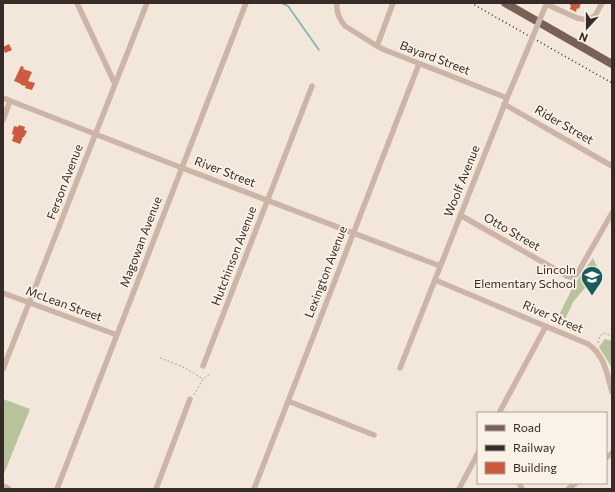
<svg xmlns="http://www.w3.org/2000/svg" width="615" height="492" font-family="Commissioner,sans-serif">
  <rect width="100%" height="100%" fill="#f3e6db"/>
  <path fill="#b7c39a" d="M593,258L597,267L590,282L573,302L563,324L555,323L574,285Z
    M605,339L612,341V368L599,347Z
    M3,399L30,409L3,476Z"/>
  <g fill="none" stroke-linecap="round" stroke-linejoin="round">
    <path stroke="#78b2b1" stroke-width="1.5" d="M281,3L288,6L319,50"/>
  </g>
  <path fill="#cc5a3f" d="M570,3H581L579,9L577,8L576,12L570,9L571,6L570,5Z
    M9,44L12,50L5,53L3,47Z
    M21,66L24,67L23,69L32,72L28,81L35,83L32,90L25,88L26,86L21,85V84L14,81Z
    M19,125L25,127L24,130L27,131L24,137H23L20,144L12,141L14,135L12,134L14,126L18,127Z"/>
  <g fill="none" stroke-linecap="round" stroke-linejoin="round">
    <path stroke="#b89f90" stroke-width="1" stroke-dasharray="2 2" stroke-linecap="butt" d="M598,343L600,336L604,333L612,336
      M160,358L176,364L185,368L203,379
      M194,395L203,379L210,374"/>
    <path stroke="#ccb5a6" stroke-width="5.5" d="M77,3L115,84
      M337,3C336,12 339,19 345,26L377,46L385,50L507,98
      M546,4L577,18L587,20L595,16L602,3
      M377,46L393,3
      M3,98L177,166L440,266
      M504,104L612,166
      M3,120L10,101
      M460,215L567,276L571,277L577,274L612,213
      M435,280L588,344C605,356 607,374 612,392
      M3,293L117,335
      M203,366L312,86
      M400,368L507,98L526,53
      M3,369L147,3
      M288,401L374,435
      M499,413L546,326
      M606,458L612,453
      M519,483L522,489
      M57,489L246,3
      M156,489L190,399
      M254,489L419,64
      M459,489L478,453
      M568,489L576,483"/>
    <path stroke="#ccb5a6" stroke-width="7" d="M3,487L8,489"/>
    <path stroke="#7a6157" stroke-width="8" d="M505,3L612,64"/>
    <path stroke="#372b27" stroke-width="1.5" stroke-dasharray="1 3" stroke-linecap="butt" d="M471,3L612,83"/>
    <path stroke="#ccb5a6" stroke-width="5.5" d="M526,53L545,7"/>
  </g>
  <defs>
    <g id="school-pin" transform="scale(1.15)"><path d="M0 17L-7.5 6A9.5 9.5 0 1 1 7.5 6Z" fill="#1a5b5b" stroke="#faf1e7"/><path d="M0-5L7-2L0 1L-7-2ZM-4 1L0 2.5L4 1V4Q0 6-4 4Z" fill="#fff"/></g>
  </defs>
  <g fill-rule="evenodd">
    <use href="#school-pin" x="592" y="277"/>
  </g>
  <g text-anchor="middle" stroke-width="3.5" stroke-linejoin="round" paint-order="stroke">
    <g font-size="12" fill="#372b27" stroke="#faf1e7">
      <text transform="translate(435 58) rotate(21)" y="4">Bayard Street</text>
      <text transform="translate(564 125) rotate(30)" y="4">Rider Street</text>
      <text transform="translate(225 172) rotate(21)" y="4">River Street</text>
      <text transform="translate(462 181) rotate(-68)" y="4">Woolf Avenue</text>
      <text transform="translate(65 182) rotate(-69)" y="4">Ferson Avenue</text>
      <text transform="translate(512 232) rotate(30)" y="4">Otto Street</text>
      <text transform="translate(141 242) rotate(-69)" y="4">Magowan Avenue</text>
      <text transform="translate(234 256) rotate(-69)" y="4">Hutchinson Avenue</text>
      <text transform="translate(326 272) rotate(-69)" y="4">Lexington Avenue</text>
      <text transform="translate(64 304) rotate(20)" y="4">McLean Street</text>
      <text transform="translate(553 317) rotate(23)" y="4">River Street</text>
    </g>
    <g font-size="12" fill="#372b27" stroke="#faf1e7" text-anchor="end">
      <text x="576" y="274">Lincoln<tspan x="576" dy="14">Elementary School</tspan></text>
    </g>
  </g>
  <rect width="615" height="492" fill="none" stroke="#372b27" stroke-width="8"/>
  <rect x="477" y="412" width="130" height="72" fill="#faf1e7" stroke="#aca29a"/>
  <rect x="485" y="425" width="20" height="6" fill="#7a6157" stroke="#aca29a"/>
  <text x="513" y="432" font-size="12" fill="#372b27">Road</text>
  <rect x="485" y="445" width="20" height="6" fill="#372b27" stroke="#aca29a"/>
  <text x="513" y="452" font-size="12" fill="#372b27">Railway</text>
  <rect x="485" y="462" width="20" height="12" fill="#cc5a3f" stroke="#aca29a"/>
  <text x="513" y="472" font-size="12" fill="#372b27">Building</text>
  <g transform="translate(587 28) rotate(201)" stroke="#faf1e7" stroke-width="3" paint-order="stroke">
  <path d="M0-3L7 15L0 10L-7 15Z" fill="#372b27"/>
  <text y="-6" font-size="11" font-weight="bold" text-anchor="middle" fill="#372b27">N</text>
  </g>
</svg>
